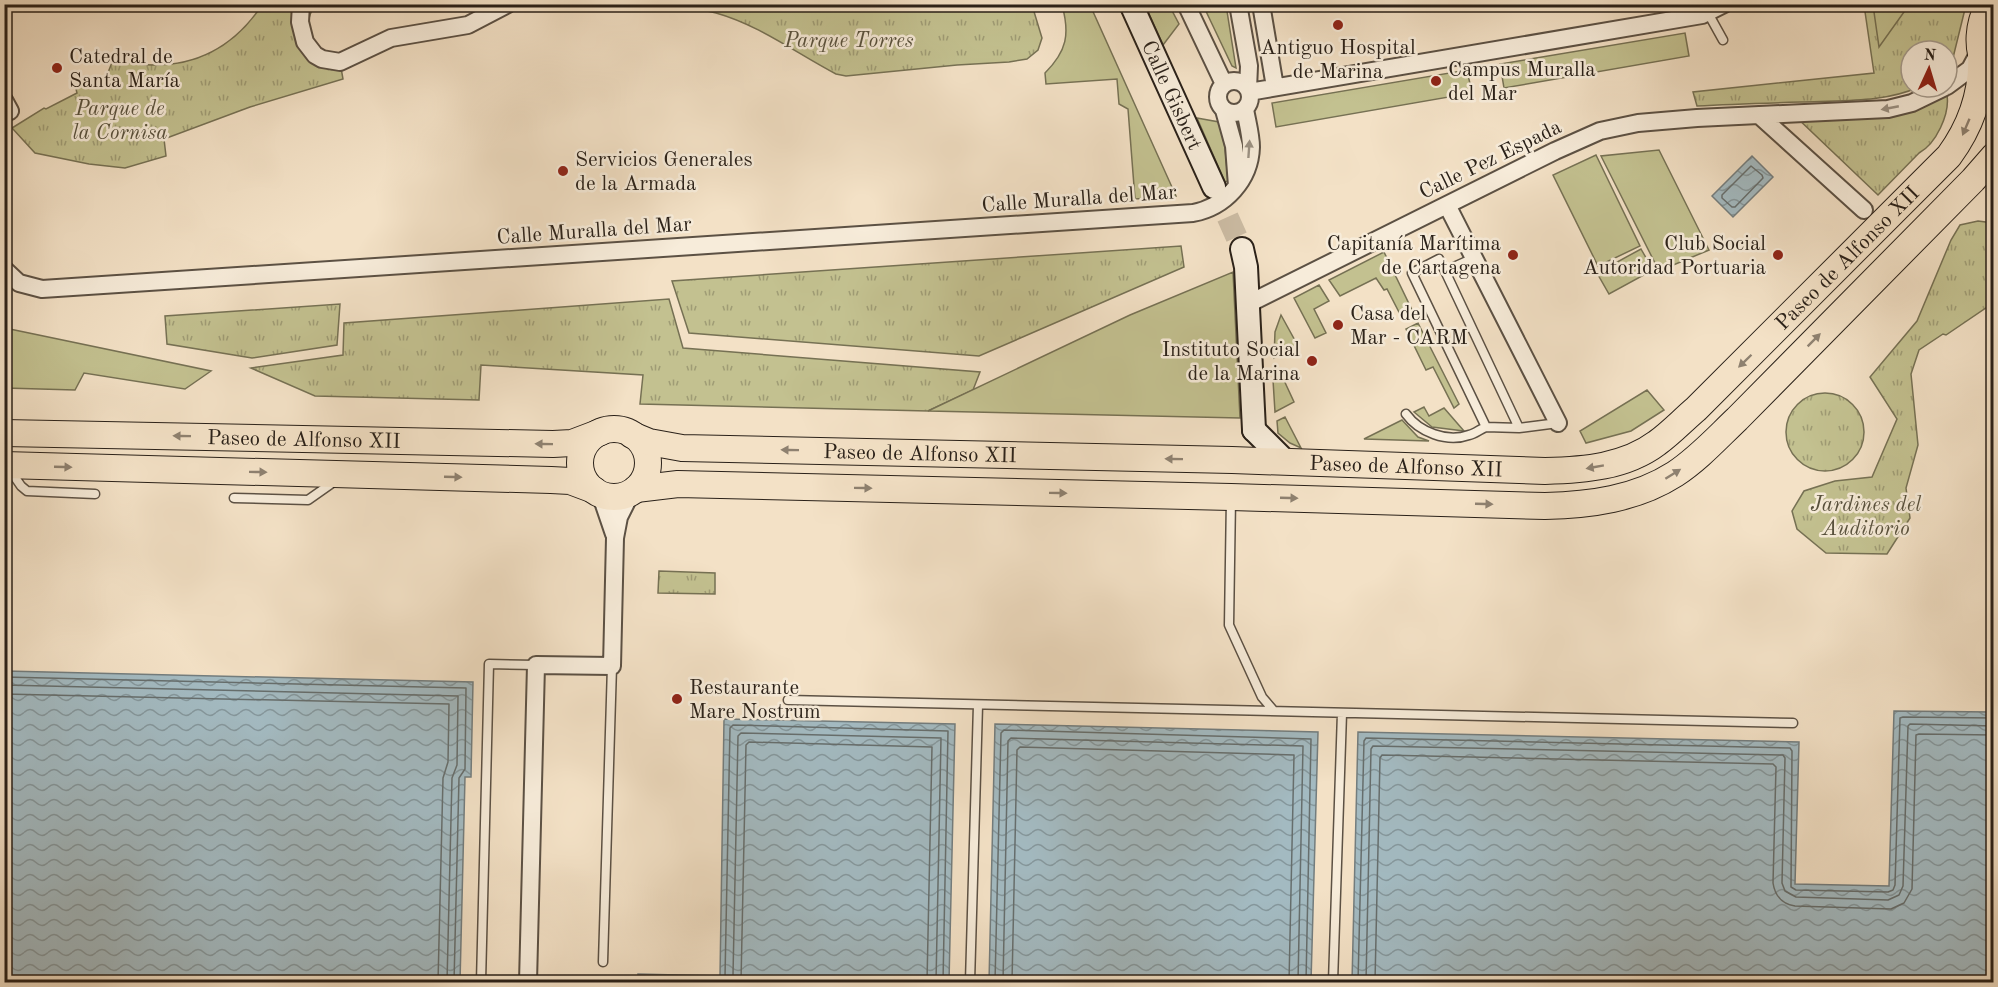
<svg xmlns="http://www.w3.org/2000/svg" width="1998" height="987" font-family="'Old Standard TT',serif">
  <defs>
    <pattern id="grass-tufts" width="24" height="20" patternUnits="userSpaceOnUse" patternTransform="scale(1.5)"><rect width="24" height="20" fill="#c3c190"/><path d="M3 7l-1-3M5 7V3M7 7l1-3M15 17l-1-3M17 17v-4M19 17l1-3" fill="none" stroke="#9f9c75"/></pattern>
    <pattern id="water-waves" width="16" height="10" patternUnits="userSpaceOnUse" patternTransform="scale(1.5)"><rect width="16" height="10" fill="#a3bac1"/><path d="M0 5q4-4 8 0t8 0" fill="none" stroke="#85979c"/></pattern>
  </defs>
  <rect width="100%" height="100%" fill="#f3e1c6"/>
  <filter id="stains"><feTurbulence type="fractalNoise" baseFrequency=".00333" numOctaves="4"/><feColorMatrix values="0 0 0 0 .2 0 0 0 0 .09 0 0 0 0 .02 0 0 0 .5 -.17"/></filter>
  <radialGradient id="worn" r=".72"><stop offset=".6" stop-color="#630" stop-opacity="0"/><stop offset="1" stop-color="#630" stop-opacity=".3"/></radialGradient>
  <path fill="url(#grass-tufts)" stroke="#767154" stroke-width="1.5" d="M262,5H316C306,16 305,34 315,46C321,52 333,57 340,62L343,79L250,107L164,139L166,156L125,168L89,164L35,153L12,128L44,108L46,109L77,93L76,89L107,75L113,60C174,74 226,59 262,5Z
    M656,5H1032L1042,38L1038,50L1027,59L1009,62L957,65L846,76L836,74C796,53 759,25 716,13C696,8 676,7 656,5Z
    M1864,5H1966L1950,70L1947,72V51H1911V87H1919C1883,103 1843,100 1804,102C1769,103 1733,104 1697,106L1693,92L1874,73Z
    M1947,95C1950,114 1936,144 1919,153L1878,195L1793,114Z
    M1978,221L1993,223V247L1988,253L1993,267V303L1946,335L1943,334L1919,350L1911,374L1918,445L1906,488L1910,518L1887,554L1826,553L1797,529L1792,511L1804,491L1835,481L1872,477L1897,419L1870,377L1917,321L1951,240L1960,225Z
    M1181,246L1184,267L979,356L689,333L672,281Z
    M669,299L683,348L980,372L973,390L928,411L640,404L643,375L481,365L479,400L315,396L251,368L343,355L344,323Z
    M340,304L337,345L252,358L167,344L165,316Z
    M1786 432a39 39 0 1 1 78 0a39 39 0 1 1-78 0Z
    M659,571L715,573V594L658,593Z"/>
  <path fill="#c3c190" stroke="#767154" stroke-width="1.5" d="M1062,5H1090L1176,196L1135,199L1128,109L1119,104L1117,79L1046,84L1045,73C1067,51 1070,34 1062,5Z
    M1145,5H1169L1179,24L1163,45Z
    M1203,5H1226L1236,68L1232,66Z
    M1873,5H1909L1879,47Z
    M1685,33L1689,56L1504,88L1500,64Z
    M1467,70L1472,93L1276,127L1272,103Z
    M1197,118L1219,122L1225,147L1228,181L1225,182Z
    M1659,150L1709,250L1659,271L1601,156Z
    M1596,155L1640,246L1598,266L1553,175Z
    M1641,249L1653,270L1609,294L1597,273Z
    M1384,252L1412,310L1401,316L1387,289L1384,290L1376,278L1340,296L1329,280Z
    M1233,272L1240,418L928,411L1130,315Z
    M1319,285L1329,301L1314,309L1326,333L1315,338L1294,298Z
    M1281,315L1298,346L1274,358L1275,332Z
    M1418,323L1459,404L1454,408L1433,367L1426,370L1406,329Z
    M5,328L211,371L185,389L84,373L75,390L5,388Z
    M1282,376L1294,402L1275,412L1273,380Z
    M1647,390L1664,410L1631,431L1586,443L1580,431Z
    M1424,407L1429,416L1444,408L1464,431L1432,427L1414,412Z
    M1285,417L1301,448L1290,443L1278,433L1277,421Z
    M1402,420L1418,437L1429,441L1364,439Z"/>
  <path fill="url(#water-waves)" stroke="#737d7e" stroke-width="1.5" d="M1752,156L1773,177L1733,217L1712,196Z
    M5,671L473,682L471,777H465L460,982H5Z
    M1894,711L1993,712V982H1352L1358,732L1799,742L1795,884L1889,886Z
    M724,719L955,724L949,982H638V974L720,976Z
    M995,724L1318,732L1311,982H989Z"/>
  <g fill="none" stroke-linecap="round" stroke-linejoin="round">
    <path stroke="#666e6d" stroke-width="1.5" d="M1751,166L1762,175L1763,178L1735,207H1732L1722,198V195Z
      M4,677L466,688L465,769L459,778L454,982
      M4,685L458,696L457,765L452,778L447,982
      M4,694L449,704L448,762L443,778L438,982
      M644,982L647,980L718,982L725,977L730,728L733,725L948,731L943,982
      M731,982L733,975L738,736L741,733L941,738L936,982
      M741,982L746,745L749,742L932,747L927,982
      M995,982L1001,733L1004,730L1311,739L1306,982
      M1003,982L1008,741L1011,738L1303,746L1298,982
      M1012,982L1017,750L1020,747L1294,755L1289,982
      M1358,982L1364,741L1366,738L1790,748L1792,751L1791,887L1796,890L1888,892L1893,890L1895,885L1900,718L1903,717L1994,718
      M1366,982L1371,749L1373,746L1783,755L1785,758L1782,883L1785,891L1796,897L1888,900L1899,895L1903,886L1908,726L1910,724L1994,726
      M1375,982L1380,758L1382,755L1773,764L1776,767L1773,883C1775,896 1782,904 1795,906L1891,909L1904,903L1912,889L1916,735L1919,734L1994,735"/>
    <path stroke="#cbbba3" stroke-width="22" stroke-dasharray="22 11" stroke-linecap="butt" d="M1214,187L1242,249"/>
    <g stroke="#5c5144" stroke-width="11">
      <path id="lane" d="M1708,13L1723,40
        M1439,259L1445,271L1519,428L1486,427L1412,273Z
        M1445,271L1474,258
        M1406,414C1419,432 1447,443 1469,435C1475,434 1480,429 1486,427
        M1519,428L1558,423
        M10,470L21,486L27,491L95,494
        M234,498L308,500L335,481
        M1231,498L1229,625L1262,697L1274,711
        M788,700L1793,723
        M603,962L612,666
        M481,982L489,664L536,665
        M970,982L978,705
        M1333,982L1342,713"/>
    </g>
    <g stroke="#5c5144" stroke-width="20">
      <path id="street" d="M301,4L300,22L305,42L315,55L322,59L340,62L391,38L468,25L508,4
        M1186,4L1224,84
        M1238,4L1249,66L1248,89
        M1261,4L1275,87
        M1218 97a16 16 0 1 1 32 0a16 16 0 1 1-32 0Z
        M1947,86L1970,69L1978,54
        M1249,92L1702,15L1724,4
        M4,100L10,111
        M1224,110L1234,146L1237,186
        M1759,115L1864,210
        M1447,205L1558,423
        M4,269L19,283L42,289L1193,213C1225,207 1250,180 1251,147C1251,135 1247,121 1245,109
        M1248,304L1555,151L1600,131L1638,123L1697,118L1888,109L1912,103L1945,87
        M600,493L614,534
        M528,982L536,665L612,666L615,538L619,517L631,493"/>
    </g>
    <g stroke="#2a2119" stroke-width="26">
      <g id="secondary">
        <path id="s1" d="M1131,4L1214,187"/>
        <path d="M1242,249L1246,267L1254,430"/>
        <path d="M1254,430L1286,462"/>
      </g>
    </g>
    <g stroke="#2a2119" stroke-width="28">
      <g id="primary">
        <path d="M1986,68C1976,48 1978,24 1989,4"/>
        <circle cx="614" cy="463" r="34"/>
        <path id="s2" d="M4,433L553,444L572,443L601,432"/>
        <path id="s3" d="M632,435L649,442L682,448L1232,460L1545,471C1584,470 1625,467 1657,443C1671,433 1683,420 1696,409L1949,156C1971,126 1983,91 1981,54"/>
        <path d="M4,465L551,480L570,481L594,490"/>
        <path d="M636,489L678,484L1231,497L1545,506C1590,505 1636,499 1675,474C1698,459 1717,438 1737,419L1973,180L1994,156"/>
      </g>
    </g>
    <use href="#lane" stroke="#f7ecda" stroke-width="8"/>
    <use href="#street" stroke="#f7ecda" stroke-width="16"/>
    <use href="#secondary" stroke="#f7ecda" stroke-width="22"/>
    <use href="#primary" stroke="#f3e1c6" stroke-width="26"/>
  </g>
  <defs><path id="oneway-solid" d="M-6-.8H1V-3.2L6.5 0L1 3.2V.8H-6Z" transform="scale(1.5)"/></defs>
  <g fill="#9b9183">
    <use href="#oneway-solid" transform="translate(1890 108) rotate(169)"/>
    <use href="#oneway-solid" transform="translate(1249 149) rotate(-86)"/>
  </g>
  <g fill="#8e8170">
    <use href="#oneway-solid" transform="translate(1966 127) rotate(113)"/>
    <use href="#oneway-solid" transform="translate(1814 340) rotate(-45)"/>
    <use href="#oneway-solid" transform="translate(1745 361) rotate(136)"/>
    <use href="#oneway-solid" transform="translate(182 436) rotate(-179)"/>
    <use href="#oneway-solid" transform="translate(544 444) rotate(-179)"/>
    <use href="#oneway-solid" transform="translate(790 450) rotate(-179)"/>
    <use href="#oneway-solid" transform="translate(1174 459) rotate(-179)"/>
    <use href="#oneway-solid" transform="translate(63 467) rotate(2)"/>
    <use href="#oneway-solid" transform="translate(1595 467) rotate(170)"/>
    <use href="#oneway-solid" transform="translate(258 472) rotate(1)"/>
    <use href="#oneway-solid" transform="translate(1673 474) rotate(-32)"/>
    <use href="#oneway-solid" transform="translate(453 477) rotate(2)"/>
    <use href="#oneway-solid" transform="translate(863 488) rotate(1)"/>
    <use href="#oneway-solid" transform="translate(1058 493) rotate(1)"/>
    <use href="#oneway-solid" transform="translate(1289 498) rotate(2)"/>
    <use href="#oneway-solid" transform="translate(1484 504) rotate(2)"/>
  </g>
  <g fill="#8f2418" stroke="#f7ecda" stroke-width="2">
    <circle cx="1338" cy="25" r="6"/>
    <circle cx="57" cy="68" r="6"/>
    <circle cx="1436" cy="81" r="6"/>
    <circle cx="563" cy="171" r="6"/>
    <circle cx="1513" cy="255" r="6"/>
    <circle cx="1778" cy="255" r="6"/>
    <circle cx="1338" cy="325" r="6"/>
    <circle cx="1312" cy="361" r="6"/>
    <circle cx="677" cy="699" r="6"/>
  </g>
  <g text-anchor="middle" stroke-width="5" stroke-linejoin="round" paint-order="stroke">
    <g font-size="21" font-style="italic" fill="#58513d" stroke="#f7ecda">
      <text x="849" y="47">Parque Torres</text>
      <text x="120" y="115">Parque de<tspan x="120" dy="24">la Cornisa</tspan></text>
      <text x="1866" y="511">Jardines del<tspan x="1866" dy="24">Auditorio</tspan></text>
    </g>
    <g font-size="21" fill="#2a2119" stroke="#f7ecda" text-anchor="start">
      <text x="1338" y="54" text-anchor="middle">Antiguo Hospital<tspan x="1338" dy="24">de Marina</tspan></text>
      <text x="69" y="63">Catedral de<tspan x="69" dy="24">Santa María</tspan></text>
      <text x="1448" y="76">Campus Muralla<tspan x="1448" dy="24">del Mar</tspan></text>
      <text x="575" y="166">Servicios Generales<tspan x="575" dy="24">de la Armada</tspan></text>
      <text x="1501" y="250" text-anchor="end">Capitanía Marítima<tspan x="1501" dy="24">de Cartagena</tspan></text>
      <text x="1766" y="250" text-anchor="end">Club Social<tspan x="1766" dy="24">Autoridad Portuaria</tspan></text>
      <text x="1350" y="320">Casa del<tspan x="1350" dy="24">Mar - CARM</tspan></text>
      <text x="1300" y="356" text-anchor="end">Instituto Social<tspan x="1300" dy="24">de la Marina</tspan></text>
      <text x="689" y="694">Restaurante<tspan x="689" dy="24">Mare Nostrum</tspan></text>
    </g>
    <g font-size="21" fill="#2a2119" stroke="#f7ecda">
      <text dy="7" stroke="none"><textPath href="#s1" startOffset="100">Calle Gisbert</textPath></text>
      <text transform="translate(1490 159) rotate(-26)" y="7">Calle Pez Espada</text>
      <text transform="translate(1079 198) rotate(-4)" y="7">Calle Muralla del Mar</text>
      <text transform="translate(594 230) rotate(-4)" y="7">Calle Muralla del Mar</text>
      <text dy="7" stroke="none"><textPath href="#s3" startOffset="1298">Paseo de Alfonso XII</textPath></text>
      <text dy="7" stroke="none"><textPath href="#s2" startOffset="300">Paseo de Alfonso XII</textPath></text>
      <text dy="7" stroke="none"><textPath href="#s3" startOffset="290">Paseo de Alfonso XII</textPath></text>
      <text dy="7" stroke="none"><textPath href="#s3" startOffset="776">Paseo de Alfonso XII</textPath></text>
    </g>
  </g>
  <rect width="1998" height="987" fill="none" stroke="#f3e1c6" stroke-width="24"/>
  <rect x="6" y="6" width="1986" height="975" fill="none" stroke="#2a2119" stroke-width="3"/>
  <rect x="12" y="12" width="1974" height="963" fill="none" stroke="#2a2119" stroke-width="1.5"/>
  <g transform="translate(1929 69) rotate(4)"><circle r="28" fill="#f7ecda" stroke="#a59b8d" stroke-width="1.5"/>
  <path d="M0-4.5L10 22L0 15L-10 22Z" fill="#8f2418"/>
  <text y="-9" font-size="16" font-weight="bold" text-anchor="middle" fill="#2a2119">N</text>
  </g>
  <rect width="100%" height="100%" filter="url(#stains)"/>
  <rect width="100%" height="100%" fill="url(#worn)"/>
</svg>
